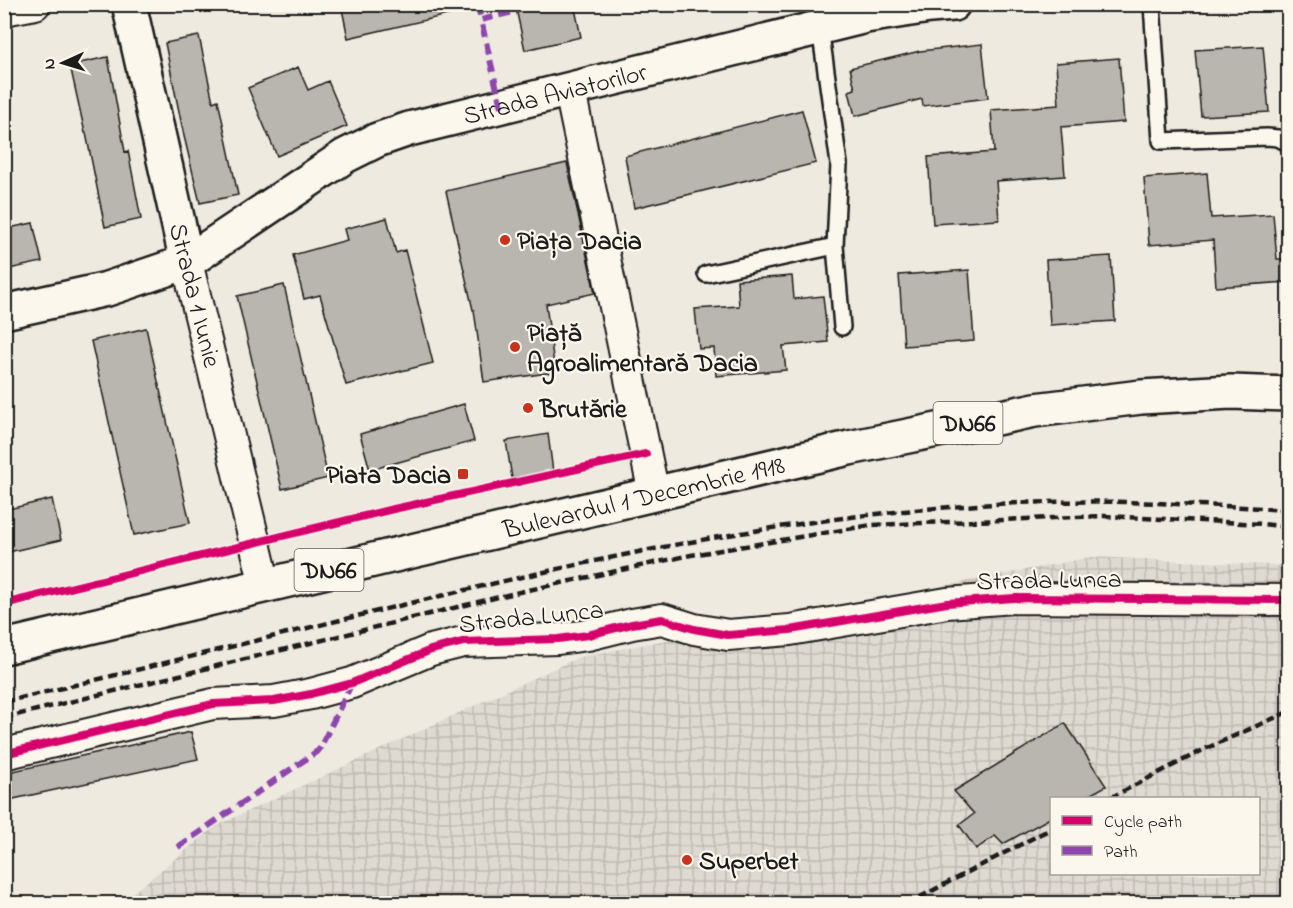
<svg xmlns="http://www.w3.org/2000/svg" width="1293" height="908" font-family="'Indie Flower',sans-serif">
  <defs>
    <pattern id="industrial-grid" width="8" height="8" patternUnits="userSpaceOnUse" patternTransform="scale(1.5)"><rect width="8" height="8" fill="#dedad1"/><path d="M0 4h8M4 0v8" fill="none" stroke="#bebab3"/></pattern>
  </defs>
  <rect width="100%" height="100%" fill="#eeeadf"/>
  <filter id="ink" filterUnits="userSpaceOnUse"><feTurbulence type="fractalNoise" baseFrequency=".0167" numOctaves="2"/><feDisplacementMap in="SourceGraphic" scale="12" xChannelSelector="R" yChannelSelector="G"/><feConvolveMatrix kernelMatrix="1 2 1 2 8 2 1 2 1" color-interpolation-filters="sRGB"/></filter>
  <g filter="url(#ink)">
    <path fill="url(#industrial-grid)" fill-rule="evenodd" d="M1092,557L1288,566V903L119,904L216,826L579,657ZM1052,798H1258V874H1052Z"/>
    <path fill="#b9b6af" stroke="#1c1c1c" stroke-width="1.5" d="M341,4H455L456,13L348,38Z
      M515,4H574L581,37L525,50Z
      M199,36L213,102L218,100L238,195L200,203L184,136L165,43Z
      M982,44L988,98L923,106L922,99L855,116L849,91L855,89L850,68L920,51Z
      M1263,46L1269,112L1201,116L1195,50Z
      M108,57L125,152L128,151L141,219L105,227L86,133H85L70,65Z
      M1119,58L1124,122L1061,127L1065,176L996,181L999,220L933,224L928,157L994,152L991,110L1059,105L1056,63Z
      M298,67L308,90L328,81L347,126L277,156L248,88Z
      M802,110L816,163L634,208L625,156Z
      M567,163L595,293L546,304L555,372L484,382L474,310H473L446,191Z
      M1207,173L1211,218L1273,214L1277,259H1288V282L1216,287L1213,240L1149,245L1144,178Z
      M387,218L396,253L405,250L433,363L346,385L320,295L304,299L293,255L347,240L344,229Z
      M33,223L42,262L4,270V229Z
      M1111,256L1115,321L1050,325L1046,260Z
      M969,270L974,341L904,346L899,275Z
      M792,276L794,299L823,296L828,342L783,346L786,370L716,376L714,348L699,349L695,309L739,306L737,280Z
      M284,285L328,478L282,489L237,296Z
      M146,328L190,523L134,535L91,341Z
      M464,404L474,441L370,470L360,434Z
      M548,434L553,472L512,478L506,441Z
      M52,499L61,540L4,553V510Z
      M1065,723L1106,786L1084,798H1052V817L1003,844L995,836L976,849L959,825L974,814L954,791Z
      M191,732L198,759L4,801V773Z"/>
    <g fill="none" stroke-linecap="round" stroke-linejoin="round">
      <g stroke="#1c1c1c" stroke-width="20">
        <path id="lane" d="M1152,4L1161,141L1267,137L1278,138L1288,143
          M820,28L839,164L835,246
          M706,274L835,246L842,327"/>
      </g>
      <g stroke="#1c1c1c" stroke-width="34">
        <path id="street" d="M4,10L35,4
          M570,91L654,494
          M187,262L265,585
          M4,754L213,704L274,701L311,694L352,683L431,650L463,642L558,639L588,635L632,624L662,619L694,629L728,635L790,630L947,603L1014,598L1288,600"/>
      </g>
      <g stroke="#1c1c1c" stroke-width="38">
        <g id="secondary">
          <path d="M129,4L187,262"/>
          <path id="s1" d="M4,312L107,289L187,262L345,156L377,140L409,129L866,16L930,6L953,4"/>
        </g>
      </g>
      <g stroke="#1c1c1c" stroke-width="38">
        <g id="primary">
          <path id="s2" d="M4,647L849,448L1035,410L1141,397L1231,392L1288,394"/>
        </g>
      </g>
      <use href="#lane" stroke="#fbf7ec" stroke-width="15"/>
      <use href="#street" stroke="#fbf7ec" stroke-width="30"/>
      <use href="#secondary" stroke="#fbf7ec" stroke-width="33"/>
      <use href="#primary" stroke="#fbf7ec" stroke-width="33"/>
      <path stroke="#1c1c1c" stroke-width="4.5" stroke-dasharray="9 4.5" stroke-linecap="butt" d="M4,702C147,668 289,632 432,598C679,539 922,490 1177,504C1214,506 1252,506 1288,511
        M4,718L515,593L691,555L872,525L1104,516L1263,524L1288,527
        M1110,798L1205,749L1288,712
        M907,904L1052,828"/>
      <path stroke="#8e44ad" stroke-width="6" stroke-dasharray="12 6" stroke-linecap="butt" d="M477,4L481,20
        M501,107L481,20L513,12
        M178,847L319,750L352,683"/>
      <g stroke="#fbf7ec" stroke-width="11">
        <path id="cycleway" d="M4,604L389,510L646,454
          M4,754L213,704L274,701L311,694L352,683L431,650L463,642L558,639L588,635L632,624L662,619L694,629L728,635L790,630L947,603L1014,598L1288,600"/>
      </g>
      <use href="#cycleway" stroke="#d6006c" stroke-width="8"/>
    </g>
  </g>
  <g fill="#c8321e" stroke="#fbf7ec" stroke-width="2">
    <circle cx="505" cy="240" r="6"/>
    <circle cx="515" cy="347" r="6"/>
    <circle cx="528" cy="408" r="6"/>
    <rect x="457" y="468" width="12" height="12" rx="3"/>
    <circle cx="687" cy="860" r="6"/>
  </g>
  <g text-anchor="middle" stroke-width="4.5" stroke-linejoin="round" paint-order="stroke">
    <g fill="#fbf7ec" stroke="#5f5e5a" stroke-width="1.5">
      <rect x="933.5" y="402" width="69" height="42" rx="4.5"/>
      <rect x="294.5" y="549" width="69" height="42" rx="4.5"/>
    </g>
    <g font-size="24" font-weight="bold" fill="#1c1c1c">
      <text x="968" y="431">DN66</text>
      <text x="329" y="578">DN66</text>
    </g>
    <g font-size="26" fill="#1c1c1c" stroke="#fbf7ec">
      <text dy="9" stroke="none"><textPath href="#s1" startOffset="600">Strada Aviatorilor</textPath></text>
      <text transform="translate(196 295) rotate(76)" y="9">Strada 1 Iunie</text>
      <text dy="9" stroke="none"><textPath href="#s2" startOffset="657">Bulevardul 1 Decembrie 1918</textPath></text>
      <text transform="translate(1049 579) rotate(-1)" y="9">Strada Lunca</text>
      <text transform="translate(531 616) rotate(-6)" y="9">Strada Lunca</text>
    </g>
    <g font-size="26" font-weight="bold" fill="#1c1c1c" stroke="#fbf7ec" text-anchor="start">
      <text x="517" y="249">Piața Dacia</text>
      <text x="527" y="341">Piață<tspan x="527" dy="30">Agroalimentară Dacia</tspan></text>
      <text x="540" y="417">Brutărie</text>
      <text x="451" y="483" text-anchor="end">Piata Dacia</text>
      <text x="699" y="869">Superbet</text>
    </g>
  </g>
  <rect width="1293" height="908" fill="none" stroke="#fbf7ec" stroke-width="24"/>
  <rect x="12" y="12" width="1269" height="884" fill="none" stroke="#1c1c1c" stroke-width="2" filter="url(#ink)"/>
  <rect x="1050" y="797" width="210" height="78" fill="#fbf7ec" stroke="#a29f99" stroke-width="1.5"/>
  <rect x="1062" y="816" width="30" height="9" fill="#d6006c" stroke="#a29f99" stroke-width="1.5"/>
  <text x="1104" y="827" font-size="18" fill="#1c1c1c">Cycle path</text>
  <rect x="1062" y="846" width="30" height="9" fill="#8e44ad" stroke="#a29f99" stroke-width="1.5"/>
  <text x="1104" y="857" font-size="18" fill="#1c1c1c">Path</text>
  <g transform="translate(63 63) rotate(266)" stroke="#fbf7ec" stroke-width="4.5" paint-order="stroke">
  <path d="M0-4.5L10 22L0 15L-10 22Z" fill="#1c1c1c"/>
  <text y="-9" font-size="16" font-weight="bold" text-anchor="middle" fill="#1c1c1c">N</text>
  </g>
</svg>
